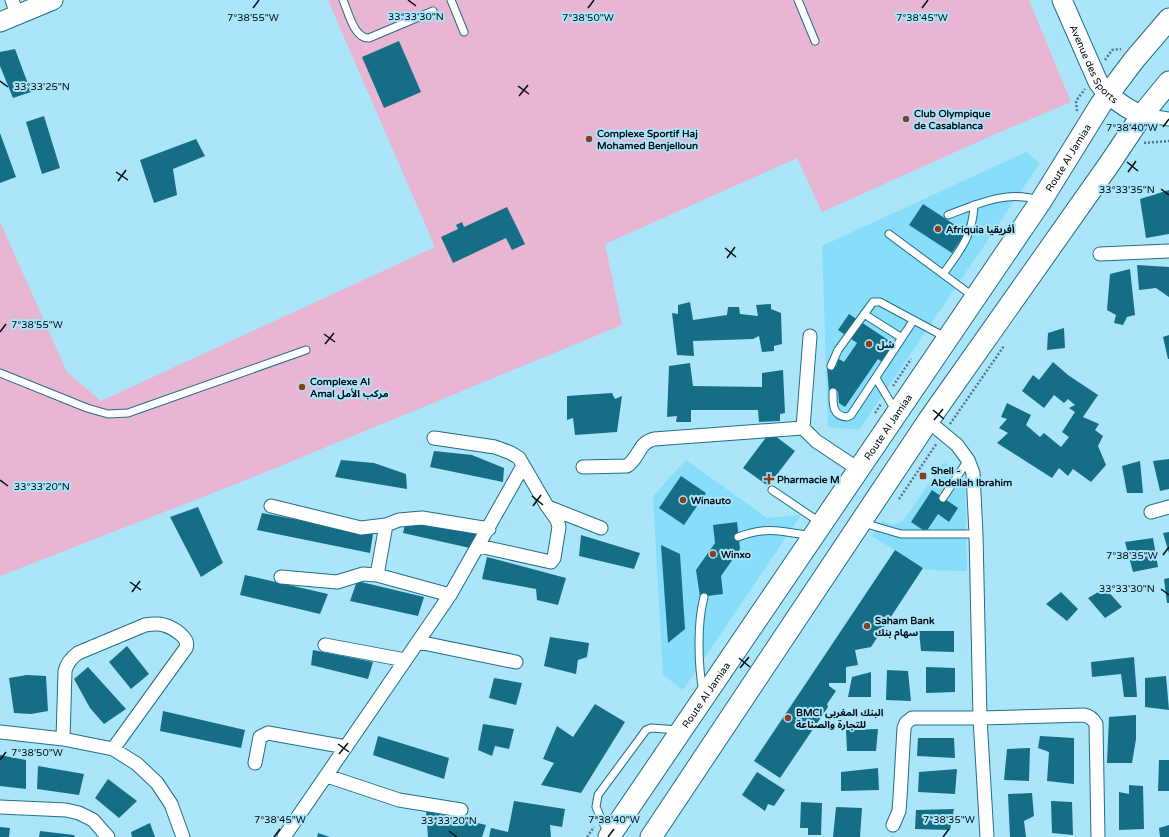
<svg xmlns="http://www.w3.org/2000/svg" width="1169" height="837" font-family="'Varela Round','Noto Sans Arabic',sans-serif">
  <rect width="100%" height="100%" fill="#abe5f9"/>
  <path fill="#88ddfa" d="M1026,152L1040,163L859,430L828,427L822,246Z
    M686,460L767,518L801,515L683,690L663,675L653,496Z
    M944,462L965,479L967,571L927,570L872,536L882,521L893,525L903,521Z"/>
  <path fill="#e8b5d3" d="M328,0H1029L1071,102L993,135L822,212L797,158L605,244L622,325L246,480L0,576V222L67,372L101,401L435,247Z"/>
  <path fill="#166e86" d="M399,41L421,92L384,108L362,57Z
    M15,49L31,92L13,98L0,66V52Z
    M44,116L60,168L42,174L26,122Z
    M0,133L16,177L0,183Z
    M196,139L205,156L173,169L177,195L154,203L140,160Z
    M1169,190V234L1146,238L1140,199Z
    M923,204L966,232L952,253L909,225Z
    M507,207L525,244L512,250L506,238L453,263L441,237L458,229L456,225L462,222L464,227Z
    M1137,265L1169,267V297L1156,288L1139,290Z
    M1130,269L1135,315L1127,317L1123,325L1114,323L1116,315L1107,310L1110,274Z
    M690,302L693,320L727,315L728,307H739L740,314L758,316L756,305L771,304V309L781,313L782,344L774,346V351L762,352L759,336L753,339L693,341L694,356L677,355L672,313L678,314V305Z
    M849,314L900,348L888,366L878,359L845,407L839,403L838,391L829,392L827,366H837L836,363L839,359L844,362L857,343L838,330Z
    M1064,328L1065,348L1047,350L1048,333Z
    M1169,335V359H1168L1163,337Z
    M1053,362L1068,375L1098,395L1083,417L1099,424L1095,430L1103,436L1098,446L1106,465L1091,482L1073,469L1068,476L1059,468L1052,478L997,443L1008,433L999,428L1007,419L1001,417L1007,403L1031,415L1026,425L1040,437L1044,433L1061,447L1069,437L1062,432L1075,412L1069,408L1075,405L1068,399L1064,403L1054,395L1044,408L1022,391L1033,375L1039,380Z
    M690,363L693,386L762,387V373L783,370L785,413L780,414V421L759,422L758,410H691V422H676L677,416L667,417L669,366Z
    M612,393L615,399L622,396L617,432L575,435L573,418L567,420V396Z
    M770,432L795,451L768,486L743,468Z
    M434,451L472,455L504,468L503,482L430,467Z
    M1169,459V489L1160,491L1153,461Z
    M341,460L374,463L406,474L407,489L335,477Z
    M1140,461L1143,493H1127L1122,466Z
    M681,476L706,493L684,525L659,508Z
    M932,490L958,508L949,522L938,514L926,532L911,522Z
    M198,507L223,563L201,577L170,517Z
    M262,513L373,534L370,553L257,530Z
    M406,520L477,533L470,548L403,533Z
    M737,522L740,549L721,576L723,594L700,597L696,570L715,543L713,525Z
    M1169,532V553L1163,533Z
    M581,535L640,553L634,569L579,556Z
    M1153,538L1158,567L1133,572L1125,542Z
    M661,545L680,554L685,629L668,643Z
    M895,550L923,568L871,647L855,650L858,665L846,667V683H829V686L836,691L827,704L828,707L780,778L754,761Z
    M487,557L566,578L558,605L537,600L536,589L482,579Z
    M245,575L328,594L320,614L240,595Z
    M1169,578V603H1167L1164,579Z
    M357,581L424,597L418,616L350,601Z
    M1105,588L1122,607L1105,618L1088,598Z
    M1061,592L1078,609L1067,621L1046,604Z
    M919,631H954V652L921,651Z
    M550,637L589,643L587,657L578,660L576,674L544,666Z
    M127,646L149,674L131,689L109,662Z
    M313,650L373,662L368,679L311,665Z
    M1134,657L1137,697H1124L1121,674L1092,677L1091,662Z
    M88,667L126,709L104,724L90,708L74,679Z
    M926,667L955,668V692L926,693Z
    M887,670L908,671L911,701L886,700Z
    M871,672V697H848L852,677Z
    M27,675L46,676L48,711L31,714L14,713L9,678Z
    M1166,676L1169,710L1145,707V678Z
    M494,678L522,683L516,705L489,698Z
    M595,704L625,722L581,793L541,785L554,763L543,759L557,726L573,737Z
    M163,711L245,730L241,748L160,731Z
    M1136,715V739L1132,763H1107L1109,717Z
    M483,724L514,729L509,749L495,746L492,756L478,750Z
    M878,729L876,751H847L846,730Z
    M378,736L449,758L444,779L373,755Z
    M1040,736L1074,738V784L1047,781L1049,752L1038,748Z
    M918,738H954L955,758L917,756Z
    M1030,748L1029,781L1004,780L1007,749Z
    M0,755L26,760V789L0,786Z
    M1159,760H1169V791H1158Z
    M38,766L84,774L79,795L37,789Z
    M878,768L879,790L841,791V772Z
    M957,769L955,794L918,792L919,772Z
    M757,772L785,790L774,806L768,804L765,811L742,795Z
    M108,779L137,801L119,818L95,798Z
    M1129,785L1143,786L1144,829L1119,830V792L1129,794Z
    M1032,793L1034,816L1024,821L1026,837H1010L1008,794Z
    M514,801L565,809L562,827L550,825L551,837H489L491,828L508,832Z
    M1051,801L1072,802L1073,835L1052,833Z
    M801,802L822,803L821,835H808V828H800Z
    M836,807L862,808L860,837H833Z
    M954,809L950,830L915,829L916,810Z
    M426,811L486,825L482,837H428Z
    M150,823L155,837H132L131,832Z
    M1169,825V837H1160L1159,828Z
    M0,827L10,828L9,837H0Z
    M40,831L74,835L75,837H39Z
    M318,833L330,837H317Z"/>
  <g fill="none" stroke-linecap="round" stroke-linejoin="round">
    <g stroke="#216e86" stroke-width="9">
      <path id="lane" d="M343,0C348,11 354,39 369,38L433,11
        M451,0L464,32
        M798,0L815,41
        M948,215C978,204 1006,190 1038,200
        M889,234L974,297
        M943,274C960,251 973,235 974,205
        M864,314L902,338
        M831,366L838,350L873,302H880L945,337
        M0,373L87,408L108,414L128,413L306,350
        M876,378L895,410
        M833,392C833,404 832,416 847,417L851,415L913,321
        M772,490L821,523
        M943,498L968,460
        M863,523L901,534H976
        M738,537C766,526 782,531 811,536
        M703,692C698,665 697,623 704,597
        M608,834L596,807L598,795L646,730L651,728L679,730"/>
    </g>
    <g stroke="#216e86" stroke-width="15">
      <path id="street" d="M12,0L17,15
        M1142,115L1169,119
        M1100,254L1169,251
        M928,421L957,445L968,460L973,473L976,534L980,718L987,837
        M803,428L810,336
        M434,438L495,447L511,453L519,458L547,506L557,520L559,527L554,558L551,562L479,546
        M583,467L627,466C640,457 638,443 654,439L803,428L816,441L858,469
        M271,506L361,528L386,525L399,520L422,518L489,529
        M548,507L601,528
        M1151,512L1169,507
        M377,575L386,525
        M281,577L337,582L363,574L377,575L450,595
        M418,642L516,662
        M325,645L405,660
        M0,732L63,739L113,749L137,764L157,783L171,804L183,837
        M63,739L65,671C67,663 71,658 78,653L145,625C151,624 158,623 164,625C174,628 190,638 186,648L113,749
        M255,763L260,737L268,733L346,747
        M327,776L399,800L461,810
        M0,807L66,810L79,813L93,820L108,837
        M893,825L899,811L900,798L904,728L906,723L912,718H980L1084,715C1090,716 1093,719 1096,724L1098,837
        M284,837L450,595L523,466"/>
    </g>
    <g stroke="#216e86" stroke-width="21">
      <g id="secondary">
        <path id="s1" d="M1062,0L1098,82C1107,95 1127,110 1142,115"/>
        <path d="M0,22L53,0"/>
      </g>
    </g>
    <g stroke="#216e86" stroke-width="23">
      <g id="primary">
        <path id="s2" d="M609,837L1041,201L1101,104L1134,60L1169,19"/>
        <path d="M651,837L928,421L1110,163L1142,115L1169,82"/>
      </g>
    </g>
    <path stroke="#537784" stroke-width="2.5" stroke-dasharray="2 2" stroke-linecap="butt" d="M1105,60L1112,50L1121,49
      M1077,111L1076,101L1085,89
      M1144,143L1169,141
      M893,386L911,359
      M875,413L881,404
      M950,424L1004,346
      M899,499L937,443
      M587,837L594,827"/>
    <use href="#lane" stroke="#fff" stroke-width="7"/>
    <use href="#street" stroke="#fff" stroke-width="13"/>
    <use href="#secondary" stroke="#fff" stroke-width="19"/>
    <use href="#primary" stroke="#fff" stroke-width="21"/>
  </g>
  <path fill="none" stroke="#000e15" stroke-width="1.5" d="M408,0L416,6M253,8L259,0M588,8L594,0M922,8L928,0M0,81L8,87M518,86L529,94M519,96L528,85M1163,127L1169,119M1127,162L1138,171M116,172L128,180M1128,172L1136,161M118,181L126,170M1161,189L1169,195M725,248L736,257M727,258L735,247M0,332L6,324M324,334L335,342M325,344L334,333M933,410L944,419M934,420L943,409M0,480L8,486M532,496L543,505M533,506L541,495M1163,555L1169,547M130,582L141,590M1161,589L1169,595M132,592L140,581M739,658L750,667M740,668L749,657M338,744L349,752M339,754L348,743M0,760L6,752M449,831L457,837M274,837L280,829M608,837L614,829M943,837L949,829"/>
  <g fill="#873f21" stroke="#abe5f9" stroke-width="1.5">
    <circle cx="906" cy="119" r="4"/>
    <circle cx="589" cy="139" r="4"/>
    <circle cx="938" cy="229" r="4"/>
    <circle cx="869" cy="344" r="4"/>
    <circle cx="302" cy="387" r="4"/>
    <rect x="919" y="472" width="8" height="8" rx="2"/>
    <path d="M767 473h4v4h4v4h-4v4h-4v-4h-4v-4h4z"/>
    <circle cx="683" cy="500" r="4"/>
    <circle cx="713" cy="554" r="4"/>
    <circle cx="867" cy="626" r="4"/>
    <circle cx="788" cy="718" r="4"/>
  </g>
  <g text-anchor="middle" stroke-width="4" stroke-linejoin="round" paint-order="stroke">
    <g font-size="10" fill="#000e15" stroke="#abe5f9">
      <text dy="4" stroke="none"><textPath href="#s1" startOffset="72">Avenue des Sports</textPath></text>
      <text dy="4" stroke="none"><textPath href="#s2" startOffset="820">Route Al Jamiaa</textPath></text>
      <text dy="4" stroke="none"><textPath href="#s2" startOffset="496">Route Al Jamiaa</textPath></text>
      <text dy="4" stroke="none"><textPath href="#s2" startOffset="172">Route Al Jamiaa</textPath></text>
    </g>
    <g font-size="10" font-weight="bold" fill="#000e15" stroke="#abe5f9" text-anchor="start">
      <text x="914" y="117">Club Olympique<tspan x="914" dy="12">de Casablanca</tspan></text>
      <text x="597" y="137">Complexe Sportif Haj<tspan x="597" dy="12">Mohamed Benjelloun</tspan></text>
      <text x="946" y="233">Afriquia أفريقيا</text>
      <text x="877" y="348">شل</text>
      <text x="310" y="385">Complexe Al<tspan x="310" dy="12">Amal مركب الأمل</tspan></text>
      <text x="931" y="474">Shell -<tspan x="931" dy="12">Abdellah Ibrahim</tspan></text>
      <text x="777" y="483">Pharmacie M</text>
      <text x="691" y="504">Winauto</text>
      <text x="721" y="558">Winxo</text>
      <text x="875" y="624">Saham Bank<tspan x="875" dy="12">سهام بنك</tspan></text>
      <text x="796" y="716">BMCI البنك المغربي<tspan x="796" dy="12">للتجارة والصناعة</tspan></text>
    </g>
  </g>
  <g font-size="10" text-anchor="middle" fill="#000e15" stroke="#abe5f9" stroke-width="4" stroke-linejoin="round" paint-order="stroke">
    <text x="416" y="20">33°33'30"N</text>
    <text x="253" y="21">7°38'55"W</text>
    <text x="588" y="21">7°38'50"W</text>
    <text x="922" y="21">7°38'45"W</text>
    <text x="42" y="90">33°33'25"N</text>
    <text x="1132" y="131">7°38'40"W</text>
    <text x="1127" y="193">33°33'35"N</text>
    <text x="37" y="328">7°38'55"W</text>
    <text x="42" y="490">33°33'20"N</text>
    <text x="1132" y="559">7°38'35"W</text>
    <text x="1127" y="592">33°33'30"N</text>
    <text x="37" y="756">7°38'50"W</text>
    <text x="280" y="823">7°38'45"W</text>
    <text x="614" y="823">7°38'40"W</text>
    <text x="949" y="823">7°38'35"W</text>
    <text x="449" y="824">33°33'20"N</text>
  </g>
</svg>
